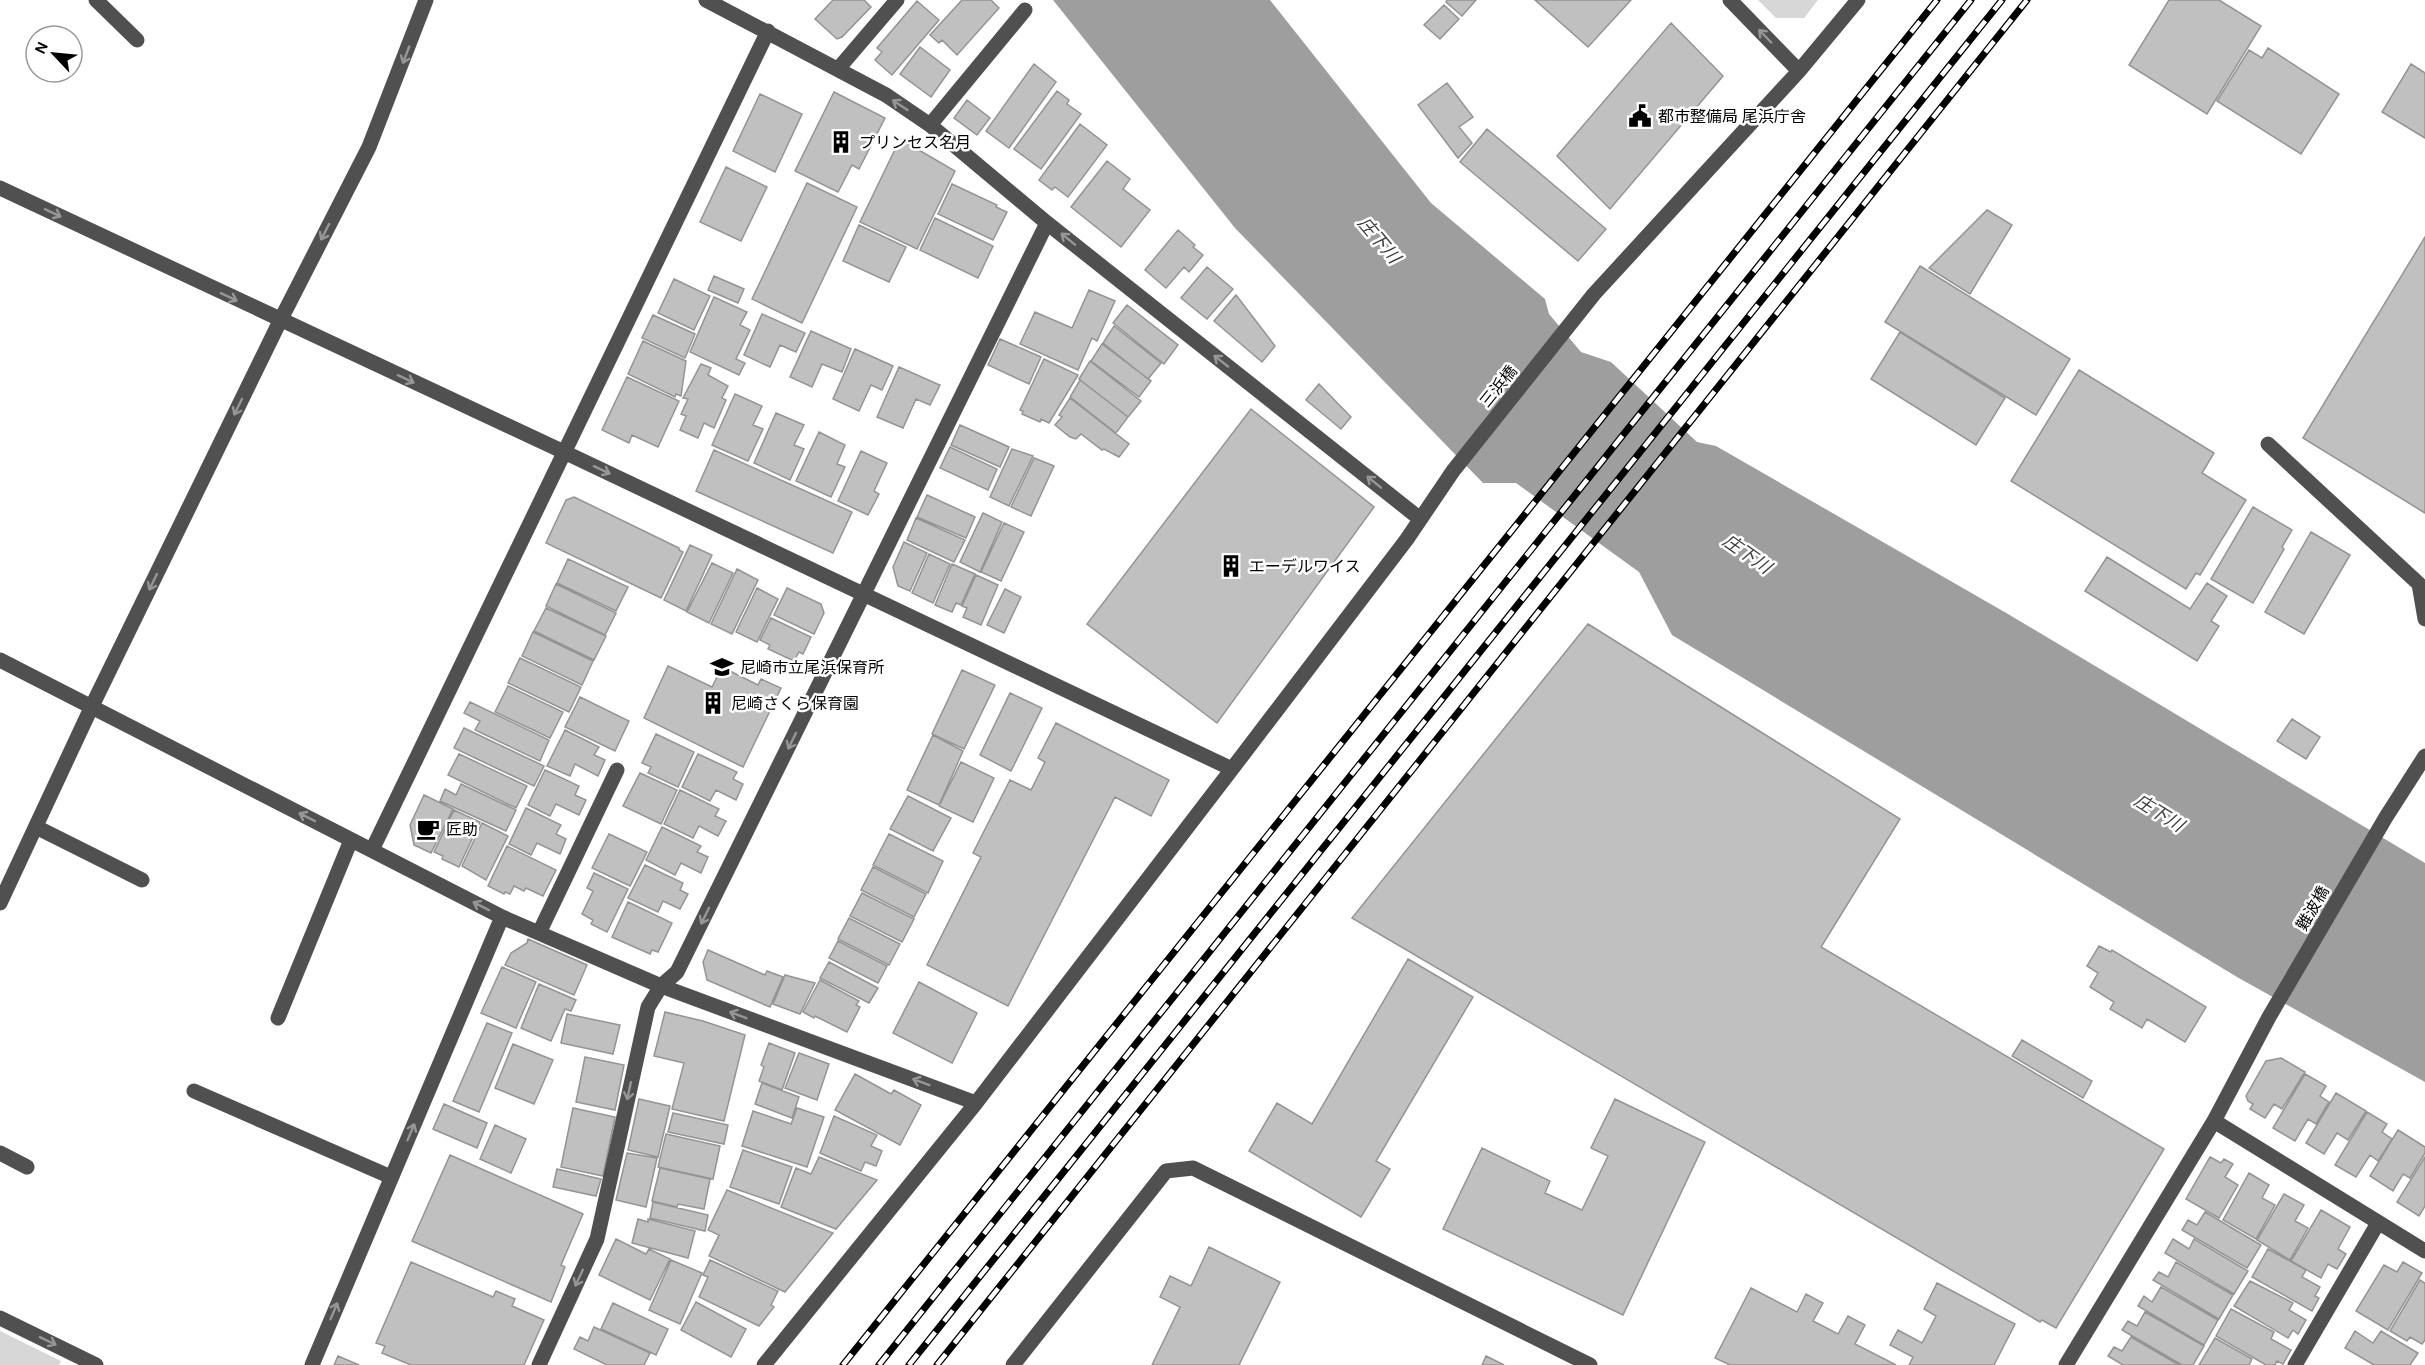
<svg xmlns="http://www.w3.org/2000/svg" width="2425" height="1365" font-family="Karla,'Noto Sans JP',sans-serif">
  <rect width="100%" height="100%" fill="#fff"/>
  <path fill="#d7d7d7" d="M1758,0H1818L1804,18H1776Z
    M0,1331L61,1361L59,1365H0Z"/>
  <path fill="#9e9e9e" d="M1053,0H1270L1431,203L1545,299L1549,314L1581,352L1611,362L1697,442L1716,446L2008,614L2425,863V1082L2237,977L1672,635L1639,572L1516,483H1483L1235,228Z"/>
  <path fill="#c0c0c0" stroke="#949494" stroke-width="1.5" d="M833,0H864L871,7L842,37L837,39L815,19Z
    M962,0H991L999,8L957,55L942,40L939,43L930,35Z
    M1447,0H1476L1462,16L1446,2Z
    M1535,0H1631L1588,47Z
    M2169,0H2219L2261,26L2207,114L2129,65Z
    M917,1L939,20L892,75L875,60L882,52L877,48Z
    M1444,5L1459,19L1440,39L1424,25Z
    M1671,23L1723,76L1610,209L1557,156Z
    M920,47L950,70L931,97L900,74Z
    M2268,48L2339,94L2301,154L2217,101L2249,50L2262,58Z
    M1034,64L1056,82L1009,148L986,131Z
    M2411,64L2425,73V138L2382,112Z
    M1447,83L1473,117L1459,127L1472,143L1458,158L1418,105Z
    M1057,91L1069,100L1067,104L1081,114L1041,169L1014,149Z
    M834,92L885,118L859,169L852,165L838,192L795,171Z
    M760,94L802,114L775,172L733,151Z
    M967,100L990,118L977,135L954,118Z
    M1080,124L1107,145L1068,197L1055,187L1052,190L1039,180Z
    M1487,129L1606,229L1578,261L1460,162Z
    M900,139L955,171L917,249L860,222Z
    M1107,161L1130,179L1123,189L1150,210L1121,247L1071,207Z
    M726,167L767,187L741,241L700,222Z
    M807,183L857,207L802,323L752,299Z
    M952,184L997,205L996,207L1007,212L993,240L938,214Z
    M1987,210L2012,225L1970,294L1929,268Z
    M935,218L993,246L978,278L920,250Z
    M859,225L906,247L889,282L843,261Z
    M1178,230L1195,245L1193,247L1203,255L1189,272L1184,267L1166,288L1145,270Z
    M2425,237V513L2303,438Z
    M1920,266L2070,359L2036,415L1885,322Z
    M1207,267L1233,289L1207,319L1181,298Z
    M714,276L744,289L738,303L708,290Z
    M674,279L710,296L694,330L658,313Z
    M1089,290L1115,301L1097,341L1092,338L1078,370L1020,344L1035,312L1072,328Z
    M1236,295L1275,346L1262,362L1214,321Z
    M714,297L747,312L740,325L750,330L736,359L745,363L739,375L690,352Z
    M1127,305L1178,345L1164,364L1113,323Z
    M762,314L805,333L796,352L780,345L770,367L744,355Z
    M653,315L695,334L685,358L642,338Z
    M1114,326L1161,363L1148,379L1103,343Z
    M811,331L851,349L842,372L822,364L812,387L790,377Z
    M1900,332L2005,398L1976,445L1871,379Z
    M1000,339L1041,357L1029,384L988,365Z
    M643,341L686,361L681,396L676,394L675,397L628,374Z
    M1102,344L1151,381L1139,397L1091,361Z
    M855,349L893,366L882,390L871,385L859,411L833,399Z
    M1044,359L1078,375L1049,423L1041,419L1040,422L1022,414L1023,411L1020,410Z
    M1090,361L1141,401L1128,417L1079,379Z
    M701,364L711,368L708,375L728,386L722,398L726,400L714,428L704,423L698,438L680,430L686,416L681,414L688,399L683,398Z
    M899,367L940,385L930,405L916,399L903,428L877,417Z
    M2079,370L2214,453L2202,473L2246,500L2200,575L2196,573L2186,589L2011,481Z
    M627,377L679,401L658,447L632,435L629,443L602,430Z
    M1080,380L1128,417L1116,433L1070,397Z
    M1319,384L1351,417L1341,429L1306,400Z
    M735,394L762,406L753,425L763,429L748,461L712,445Z
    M1070,398L1129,444L1119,457L1104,449L1102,450L1081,434L1076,439L1070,437L1055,425L1062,417L1059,415Z
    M1251,409L1374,507L1217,723L1087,624Z
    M776,413L804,425L794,445L804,449L790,480L754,463Z
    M960,425L1009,447L1000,467L951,445Z
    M819,432L845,445L837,464L845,467L831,497L796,481Z
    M950,447L997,469L988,490L940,468Z
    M1012,449L1033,456L1009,506L990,497Z
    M714,450L852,512L833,553L696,491Z
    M861,451L887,463L874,491L879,494L868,515L838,501Z
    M1034,458L1054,466L1031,516L1011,507Z
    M927,495L975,517L966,538L917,517Z
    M574,497L679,548V550L683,552L661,598L546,543L566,500Z
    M2253,507L2292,530L2282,547L2284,549L2253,603L2211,579Z
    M983,513L1002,522L980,572L960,562Z
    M916,518L965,540L954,562L907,540Z
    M1004,523L1024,532L1001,581L981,572Z
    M2311,532L2350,555L2304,634L2265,612Z
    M904,542L927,553L910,591L898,586L893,567Z
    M690,545L712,555L686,611L664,600Z
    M929,554L950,564L933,603L912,593Z
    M2107,557L2190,609L2207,583L2227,596L2211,621L2219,626L2197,661L2085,591Z
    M568,559L628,587L616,611L557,583Z
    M712,563L733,573L709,623L687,612Z
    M952,564L975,574L961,605L956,603L952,612L935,605Z
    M737,569L758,580L732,634L711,624Z
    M976,575L998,585L981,625L963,617L967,608L962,606Z
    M556,584L616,613L605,635L546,606Z
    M757,588L778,599L757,642L736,632Z
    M787,588L821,604L824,613L814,634L774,615Z
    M1005,589L1021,597L1004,633L987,625Z
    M546,608L606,636L594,660L534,631Z
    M771,618L811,637L803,654L799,652L794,661L768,649L770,645L760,640Z
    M1588,624L1900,819L1821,947L2164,1149L2056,1328L2042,1320L2040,1322L1352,918Z
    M533,632L593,661L582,685L522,656Z
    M520,658L581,687L569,712L508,683Z
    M668,666L712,687L722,667L758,685L761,679L781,688L743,767L644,718Z
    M962,670L995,685L964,749L932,734Z
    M508,686L563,712L550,738L495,712Z
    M1010,693L1042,708L1011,771L980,755Z
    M580,697L629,721L615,751L565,727Z
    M470,702L549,740L540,761L475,730L480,721L464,713Z
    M2292,719L2320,737L2306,759L2277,741Z
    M1056,723L1169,780L1151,816L1115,797L1008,1006L927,965L981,857L973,853L1010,780L1031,790L1045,762L1038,758Z
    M464,728L544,766L534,786L454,748Z
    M565,730L599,747L594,755L605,760L598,776L575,764L570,776L547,766Z
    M656,734L694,752L678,787L648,773L651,767L642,763Z
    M933,735L963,751L939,805L907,790Z
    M459,754L527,786L516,808L448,775Z
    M698,754L737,772L733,779L743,784L736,800L716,790L710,801L682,787Z
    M961,762L994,778L973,822L939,806Z
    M545,770L579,786L575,795L586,800L579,815L556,804L550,816L528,805Z
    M640,773L677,790L661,824L623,806Z
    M461,784L516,810L506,831L440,801L445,789L456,795Z
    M680,790L719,809L715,816L726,821L718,836L699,826L693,838L664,824Z
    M424,795L453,809L431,853L414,845L410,825Z
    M908,796L951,818L933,851L890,829Z
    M526,808L561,825L556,834L566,839L560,854L537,843L531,855L509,844Z
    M454,810L480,822L459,867L442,859L443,856L434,852Z
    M482,823L508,836L486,880L462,866Z
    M662,827L701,846L697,852L708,857L701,873L681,863L675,875L646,860Z
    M609,834L647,852L630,886L592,868Z
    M889,834L943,861L928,893L873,865Z
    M507,846L556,870L543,896L526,888L524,891L514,886L510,894L505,892L504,894L488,886Z
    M645,865L683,883L680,890L688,894L680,909L663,901L658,912L628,898Z
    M873,867L926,894L914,917L861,890Z
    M594,873L628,889L607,932L591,924L593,920L582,914L593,891L587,888Z
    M862,893L914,919L902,942L850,916Z
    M628,902L672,923L658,952L652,950L650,954L612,937Z
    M849,918L900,944L889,965L838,939Z
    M528,939L587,965L574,995L505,965L511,953L527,943Z
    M838,941L887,966L878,983L829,958Z
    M2099,946L2111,952L2112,950L2206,1007L2185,1042L2147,1019L2142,1028L2110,1009L2114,1002L2090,987L2098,973L2087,966Z
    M708,950L765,975L767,971L783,977L770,1007L707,980L703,962Z
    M1408,959L1473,997L1376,1161L1390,1169L1361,1217L1249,1151L1277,1103L1312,1124Z
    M829,962L878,988L869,1003L820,978Z
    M502,967L536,982L516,1028L481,1013Z
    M785,975L815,983L800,1014L773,1004Z
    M820,980L859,1001L856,1005L860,1007L847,1032L815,1016L814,1018L803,1012Z
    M919,982L977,1013L952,1063L893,1033Z
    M539,984L576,1000L571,1011L565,1009L551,1041L521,1028Z
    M665,1012L703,1021L745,1035L724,1121L672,1109L684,1063L654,1056Z
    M567,1014L620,1025L613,1054L561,1043Z
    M487,1023L512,1033L479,1112L453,1101Z
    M2022,1040L2092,1081L2083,1098L2012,1056Z
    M769,1043L795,1053L782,1090L759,1081L764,1067L761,1065Z
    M513,1044L553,1060L534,1104L495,1088Z
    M799,1053L829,1064L817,1100L785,1088Z
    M585,1057L624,1065L615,1110L576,1102Z
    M2281,1058L2305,1072L2282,1109L2274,1104L2265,1118L2250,1109L2253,1104L2248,1101L2246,1096L2266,1061Z
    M855,1074L891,1094L894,1090L921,1105L900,1145L835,1110Z
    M2305,1074L2326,1086L2320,1096L2329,1102L2316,1124L2308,1119L2295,1141L2273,1128Z
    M762,1083L799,1097L792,1118L755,1104Z
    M2336,1093L2366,1111L2348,1140L2337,1133L2324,1154L2306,1143Z
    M639,1099L670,1106L658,1157L628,1150Z
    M1615,1099L1705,1142L1623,1315L1443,1229L1482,1148L1550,1181L1545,1193L1582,1210L1608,1156L1591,1148Z
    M444,1104L487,1123L477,1148L433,1129Z
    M573,1108L615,1117L603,1176L561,1167Z
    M797,1108L824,1117L807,1167L742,1146L753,1111L791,1124Z
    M2367,1112L2387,1124L2382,1132L2392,1139L2378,1161L2370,1155L2356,1177L2335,1165Z
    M673,1113L728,1125L724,1144L668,1132Z
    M834,1116L877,1135L871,1146L882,1151L876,1166L865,1162L861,1171L820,1153Z
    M495,1125L526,1139L511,1173L480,1159Z
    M2398,1130L2425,1147V1153L2410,1178L2403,1174L2393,1191L2370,1176Z
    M666,1134L720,1146L713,1179L658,1167Z
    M743,1150L792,1167L779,1204L730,1187Z
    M627,1153L657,1158L646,1207L616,1200Z
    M450,1155L583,1214L561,1265L565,1267L551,1302L412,1241Z
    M819,1157L877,1180L836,1229L781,1207L796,1168L811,1174Z
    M2210,1157L2221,1163L2224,1159L2233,1164L2225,1177L2238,1185L2219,1218L2186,1199Z
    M2425,1157V1206L2419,1216L2397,1202Z
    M660,1168L710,1179L704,1209L678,1204L677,1207L652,1201Z
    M557,1169L601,1179L596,1196L553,1187Z
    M2249,1173L2269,1185L2262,1198L2275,1205L2256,1239L2223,1220Z
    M727,1190L833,1233L785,1292L709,1256L719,1235L708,1230Z
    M2284,1194L2304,1205L2295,1221L2308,1228L2290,1260L2257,1240Z
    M653,1202L708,1215L705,1231L650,1218Z
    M2321,1210L2350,1227L2338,1249L2346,1254L2337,1269L2328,1264L2321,1278L2291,1261Z
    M2205,1212L2261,1245L2247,1268L2182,1230L2188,1220L2197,1225Z
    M638,1219L648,1222V1219L695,1231L688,1258L632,1243Z
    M616,1239L646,1254L649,1249L670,1259L650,1300L599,1275Z
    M2173,1239L2189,1249L2194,1239L2248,1271L2234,1294L2165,1253Z
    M1209,1247L1280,1282L1239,1365H1152L1180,1307L1160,1297L1170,1276L1191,1286Z
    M2268,1249L2306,1270L2302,1277L2320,1287L2315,1296L2319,1298L2312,1311L2252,1277Z
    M671,1260L702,1273L680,1324L649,1310Z
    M710,1260L778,1291L771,1305L774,1307L759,1326L699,1297L708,1277L703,1275Z
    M411,1262L493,1297L496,1291L515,1299L512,1306L544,1320L524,1365H411L382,1353L385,1346L376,1343Z
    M2176,1262L2233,1295L2219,1319L2153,1280L2159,1272L2168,1277Z
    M2403,1262L2422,1273L2388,1330L2356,1311L2384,1265L2397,1272Z
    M2420,1280L2425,1283V1340L2422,1344L2410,1337L2407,1341L2390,1331Z
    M2250,1281L2293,1303L2289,1310L2306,1320L2298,1334L2293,1330L2288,1338L2234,1306Z
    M1937,1283L2015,1324L1994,1365H1909L1913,1357L1890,1345L1898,1330L1922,1343L1936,1316L1924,1309Z
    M2161,1287L2218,1320L2204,1345L2138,1306L2144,1296L2152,1302Z
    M1751,1288L1797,1312L1806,1294L1823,1303L1813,1321L1838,1334L1848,1316L1865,1325L1855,1344L1896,1365H1730L1715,1358Z
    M696,1302L746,1329L731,1357L681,1330Z
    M613,1303L668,1329L656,1355L601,1329Z
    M2231,1309L2274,1332L2271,1339L2291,1350L2283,1364L2277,1361L2275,1365H2266L2216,1336Z
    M2145,1312L2204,1346L2193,1365H2182L2122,1330L2128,1321L2137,1326Z
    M594,1327L650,1353L644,1365H607L574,1349L580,1337L588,1341Z
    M2355,1331L2373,1343L2381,1331L2418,1353L2410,1365H2374L2345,1348Z
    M2131,1337L2179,1365H2123L2108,1356L2114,1347L2122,1351Z
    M2215,1338L2252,1359L2249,1365H2199Z
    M338,1356L359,1365H334Z
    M1486,1356L1504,1365H1482Z"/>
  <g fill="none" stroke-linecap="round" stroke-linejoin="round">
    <path stroke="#505050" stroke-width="15" d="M96,0L137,40
      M706,0L886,95L930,125L1047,223L1419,518
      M1730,0L1799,71
      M838,69L897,0
      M930,125L1025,10
      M0,188L564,452L1232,769
      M2268,444L2419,584L2425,619
      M0,660L502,917L661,986L976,1103
      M36,827L142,880
      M372,850L768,31
      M0,903L92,706L280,321L369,147L426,0
      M539,933L617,770
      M278,1018L351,840
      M194,1091L391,1177
      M2214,1121L2425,1251
      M0,1153L27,1167
      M0,1318L96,1365
      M312,1365L502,917
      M539,1365L597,1239L648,1007L661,986L677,972L1047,223
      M764,1365L976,1103L1232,769L1407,539L1453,471L1594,294L1799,71L1858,0
      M1013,1365L1166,1171L1193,1168L1590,1365
      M2066,1365L2214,1121L2269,1017L2386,817L2425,756
      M2295,1365L2378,1223"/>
    <g stroke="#000" stroke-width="7">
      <path id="rail" d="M843,1365L1937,0
        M879,1365L1971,0
        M909,1365L2002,0
        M937,1365L2027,0"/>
    </g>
    <use href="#rail" stroke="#fff" stroke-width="4.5" stroke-dasharray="14" stroke-linecap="butt"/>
  </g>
  <defs><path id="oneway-shaft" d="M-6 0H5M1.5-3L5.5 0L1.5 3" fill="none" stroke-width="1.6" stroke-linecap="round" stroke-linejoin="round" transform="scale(1.5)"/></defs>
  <g stroke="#969696">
    <use href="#oneway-shaft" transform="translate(1765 36) rotate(-134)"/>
    <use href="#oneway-shaft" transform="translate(406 55) rotate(111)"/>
    <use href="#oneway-shaft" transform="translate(900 105) rotate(-147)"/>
    <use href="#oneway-shaft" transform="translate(53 213) rotate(25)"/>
    <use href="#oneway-shaft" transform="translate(325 232) rotate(117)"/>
    <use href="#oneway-shaft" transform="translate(1068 239) rotate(-141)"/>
    <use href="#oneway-shaft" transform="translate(229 297) rotate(25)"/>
    <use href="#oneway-shaft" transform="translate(1221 361) rotate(-142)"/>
    <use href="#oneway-shaft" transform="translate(406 379) rotate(25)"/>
    <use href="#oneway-shaft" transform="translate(238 407) rotate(116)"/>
    <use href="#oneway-shaft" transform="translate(602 470) rotate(25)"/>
    <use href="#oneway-shaft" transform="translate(1374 482) rotate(-141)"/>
    <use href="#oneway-shaft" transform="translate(153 582) rotate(116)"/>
    <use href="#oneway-shaft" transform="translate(792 741) rotate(116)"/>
    <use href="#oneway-shaft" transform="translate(307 817) rotate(-153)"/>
    <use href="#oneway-shaft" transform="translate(481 906) rotate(-153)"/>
    <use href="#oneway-shaft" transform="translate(705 916) rotate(116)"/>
    <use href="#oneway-shaft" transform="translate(738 1015) rotate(-159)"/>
    <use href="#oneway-shaft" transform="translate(921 1082) rotate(-160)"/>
    <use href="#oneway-shaft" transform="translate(629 1091) rotate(102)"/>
    <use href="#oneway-shaft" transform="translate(411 1132) rotate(-67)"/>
    <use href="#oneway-shaft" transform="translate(579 1278) rotate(115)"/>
    <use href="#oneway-shaft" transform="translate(334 1311) rotate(-67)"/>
    <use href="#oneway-shaft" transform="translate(48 1341) rotate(26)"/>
  </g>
  <defs>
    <g id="civic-bare" transform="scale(1.8)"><path d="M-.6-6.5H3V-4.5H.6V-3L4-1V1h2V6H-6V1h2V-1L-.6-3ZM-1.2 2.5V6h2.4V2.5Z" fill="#000" stroke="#fff" stroke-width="2.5" paint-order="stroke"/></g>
    <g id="building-bare" transform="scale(1.8)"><path d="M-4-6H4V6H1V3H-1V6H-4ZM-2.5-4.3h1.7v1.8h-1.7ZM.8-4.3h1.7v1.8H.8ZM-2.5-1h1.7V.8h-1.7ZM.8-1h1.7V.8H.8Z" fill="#000" stroke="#fff" stroke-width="2.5" paint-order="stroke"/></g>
    <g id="school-bare" transform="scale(1.8)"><path d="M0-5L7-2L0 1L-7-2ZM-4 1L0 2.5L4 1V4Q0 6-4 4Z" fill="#000" stroke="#fff" stroke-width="2.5" paint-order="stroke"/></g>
    <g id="cafe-bare" transform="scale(1.8)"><path d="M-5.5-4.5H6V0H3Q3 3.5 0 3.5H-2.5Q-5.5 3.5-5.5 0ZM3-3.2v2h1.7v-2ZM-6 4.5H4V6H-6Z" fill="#000" stroke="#fff" stroke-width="2.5" paint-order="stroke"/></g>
  </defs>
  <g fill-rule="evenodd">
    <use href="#civic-bare" x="1640" y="116"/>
    <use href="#building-bare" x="841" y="142"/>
    <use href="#building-bare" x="1231" y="566"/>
    <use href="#school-bare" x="722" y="667"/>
    <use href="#building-bare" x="713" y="703"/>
    <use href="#cafe-bare" x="428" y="829"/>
  </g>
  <g text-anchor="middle" stroke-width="5" stroke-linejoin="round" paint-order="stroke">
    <g font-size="16" fill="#000" stroke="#fff" text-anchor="start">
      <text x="1658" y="122">都市整備局 尾浜庁舎</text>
      <text x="859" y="148">プリンセス名月</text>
      <text x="1249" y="572">エーデルワイス</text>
      <text x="740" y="673">尼崎市立尾浜保育所</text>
      <text x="731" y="709">尼崎さくら保育園</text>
      <text x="446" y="835">匠助</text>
    </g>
    <g font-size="16" fill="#000" stroke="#fff">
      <text transform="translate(1498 386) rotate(-51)" y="6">三浜橋</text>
      <text transform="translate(2312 908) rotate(-60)" y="6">難波橋</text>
    </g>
    <g font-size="18" font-style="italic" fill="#3f3f3f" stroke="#fff">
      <text transform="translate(1379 240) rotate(50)" y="6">庄下川</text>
      <text transform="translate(1747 554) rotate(35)" y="6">庄下川</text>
      <text transform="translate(2159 813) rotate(32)" y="6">庄下川</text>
    </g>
  </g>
  <g transform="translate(54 54) rotate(296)"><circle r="28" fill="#ffffff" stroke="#999999" stroke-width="1.5"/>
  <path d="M0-4.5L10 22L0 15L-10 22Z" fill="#000000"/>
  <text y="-9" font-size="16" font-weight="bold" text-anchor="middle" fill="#000000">N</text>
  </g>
</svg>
